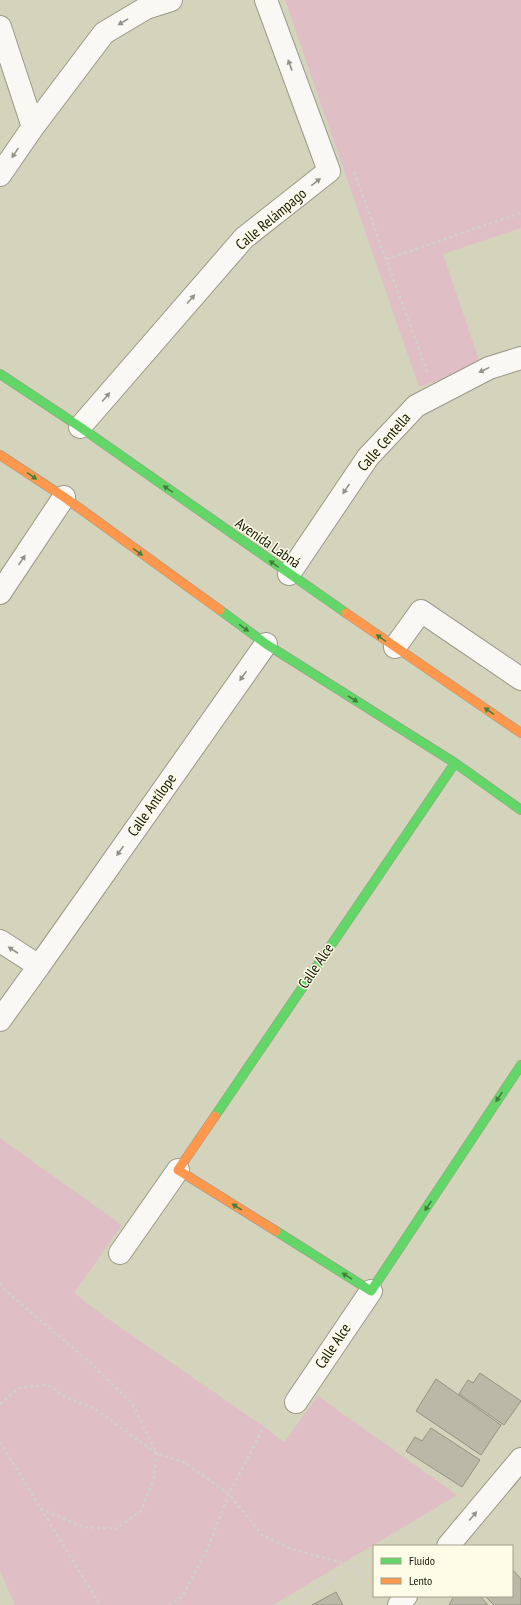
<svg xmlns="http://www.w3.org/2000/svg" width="521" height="1605" font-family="'PT Sans Narrow',sans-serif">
  <rect width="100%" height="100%" fill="#d4d3bc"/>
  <path fill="#e0bec6" d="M285,0H521V228L443,254L481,366L419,387Z
    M0,1138L122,1225L74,1293L104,1316L263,1426L284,1442L318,1396L457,1495L273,1605H15L0,1571Z"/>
  <path fill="#bcb8a7" stroke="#969281" d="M480,1373L521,1401L504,1425L459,1394L468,1380L473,1383Z
    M436,1379L501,1425L481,1455L416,1411Z
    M431,1428L480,1460L462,1487L406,1451L415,1437L422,1441Z
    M512,1569L521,1579V1605H494L485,1596H512Z
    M336,1592L343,1605H312Z
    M454,1596H480L488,1605H449Z"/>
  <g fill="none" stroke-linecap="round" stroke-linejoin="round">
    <g stroke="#9b9a88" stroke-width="24">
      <path id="street" d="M0,27L33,127
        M0,175L33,127L104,33L146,8L171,0
        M80,427L244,238L329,171L266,0
        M289,574L368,457L416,406L489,368L521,358
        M0,593L64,497
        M395,647L421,611L521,679
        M0,941L39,966L266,644
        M0,1020L39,966
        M120,1253L178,1170
        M296,1402L371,1291
        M448,1546L521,1459
        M399,1605L406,1596"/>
    </g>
    <g stroke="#9b9a88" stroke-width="10">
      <path id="fast" d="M0,374L80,427L346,613
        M220,610L266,644L455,763L521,810
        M215,1116L455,763
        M276,1231L371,1291L521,1065"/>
    </g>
    <g stroke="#9b9a88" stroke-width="10">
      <path id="slow" d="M0,455L64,497L220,610
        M346,613L521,733
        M215,1116L178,1170L276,1231"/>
    </g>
    <path stroke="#d1d0ca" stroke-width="2.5" stroke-dasharray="3 3" stroke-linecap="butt" d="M354,172L428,374
      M387,259L521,213
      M0,1283L6,1291L86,1359L132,1403L157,1454L154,1478L141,1511L116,1529L83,1527L41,1509
      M0,1404L19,1388L48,1385L65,1397L95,1409L157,1454L184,1462L229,1494L262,1535L291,1549L355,1566L375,1599
      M0,1442L100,1605
      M169,1605L182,1597L207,1550L229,1494L268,1419L275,1414
      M291,1605L354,1567"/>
    <use href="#street" stroke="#f9f8f5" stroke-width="22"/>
    <use href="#fast" stroke="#63d668" stroke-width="9"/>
    <use href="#slow" stroke="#ff974d" stroke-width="9"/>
  </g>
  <defs><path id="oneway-solid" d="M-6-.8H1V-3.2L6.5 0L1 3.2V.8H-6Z"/></defs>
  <g fill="#939289">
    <use href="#oneway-solid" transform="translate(123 22) rotate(149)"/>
    <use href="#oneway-solid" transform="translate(290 65) rotate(-110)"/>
    <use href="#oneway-solid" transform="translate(15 153) rotate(124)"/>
    <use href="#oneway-solid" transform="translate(316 182) rotate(-38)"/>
    <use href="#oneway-solid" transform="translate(191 299) rotate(-49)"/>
    <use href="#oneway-solid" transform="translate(484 370) rotate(154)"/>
    <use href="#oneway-solid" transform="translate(106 397) rotate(-49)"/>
    <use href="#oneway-solid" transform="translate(346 489) rotate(124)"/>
    <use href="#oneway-solid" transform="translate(22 560) rotate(-56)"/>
    <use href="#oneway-solid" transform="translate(243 676) rotate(125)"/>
    <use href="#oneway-solid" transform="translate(120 851) rotate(125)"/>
    <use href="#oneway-solid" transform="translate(13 950) rotate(-147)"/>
    <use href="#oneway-solid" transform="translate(473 1516) rotate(-50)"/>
  </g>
  <g fill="#417f3c">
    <use href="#oneway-solid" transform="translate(32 476) rotate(34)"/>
    <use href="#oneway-solid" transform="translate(168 489) rotate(-145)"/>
    <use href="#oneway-solid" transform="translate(138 552) rotate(36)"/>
    <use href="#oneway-solid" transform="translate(274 564) rotate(-145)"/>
    <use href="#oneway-solid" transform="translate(244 628) rotate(36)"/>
    <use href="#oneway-solid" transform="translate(381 638) rotate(-146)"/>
    <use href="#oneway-solid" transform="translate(353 699) rotate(32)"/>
    <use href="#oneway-solid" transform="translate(489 711) rotate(-146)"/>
    <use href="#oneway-solid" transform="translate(499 1097) rotate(124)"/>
    <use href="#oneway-solid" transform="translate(428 1206) rotate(124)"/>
    <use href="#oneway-solid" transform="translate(237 1207) rotate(-148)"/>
    <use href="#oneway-solid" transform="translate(347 1276) rotate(-148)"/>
  </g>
  <g text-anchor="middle" stroke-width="3" stroke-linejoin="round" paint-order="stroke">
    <g font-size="15" fill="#171506" stroke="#fdfce6">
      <text transform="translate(271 219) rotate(-40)" y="5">Calle Relámpago</text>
      <text transform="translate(384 442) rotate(-49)" y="5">Calle Centella</text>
      <text transform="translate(268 543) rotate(35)" y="5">Avenida Labná</text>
      <text transform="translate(152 805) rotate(-55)" y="5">Calle Antílope</text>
      <text transform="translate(316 966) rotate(-56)" y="5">Calle Alce</text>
      <text transform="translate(333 1346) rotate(-56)" y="5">Calle Alce</text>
    </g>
  </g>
  <rect x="373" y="1545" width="140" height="52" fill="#fdfce6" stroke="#a1a08c"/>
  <rect x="381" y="1558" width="20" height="6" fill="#63d668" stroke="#a1a08c"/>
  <text x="409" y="1565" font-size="12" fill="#171506">Fluido</text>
  <rect x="381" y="1578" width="20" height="6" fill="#ff974d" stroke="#a1a08c"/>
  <text x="409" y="1585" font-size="12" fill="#171506">Lento</text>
</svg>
